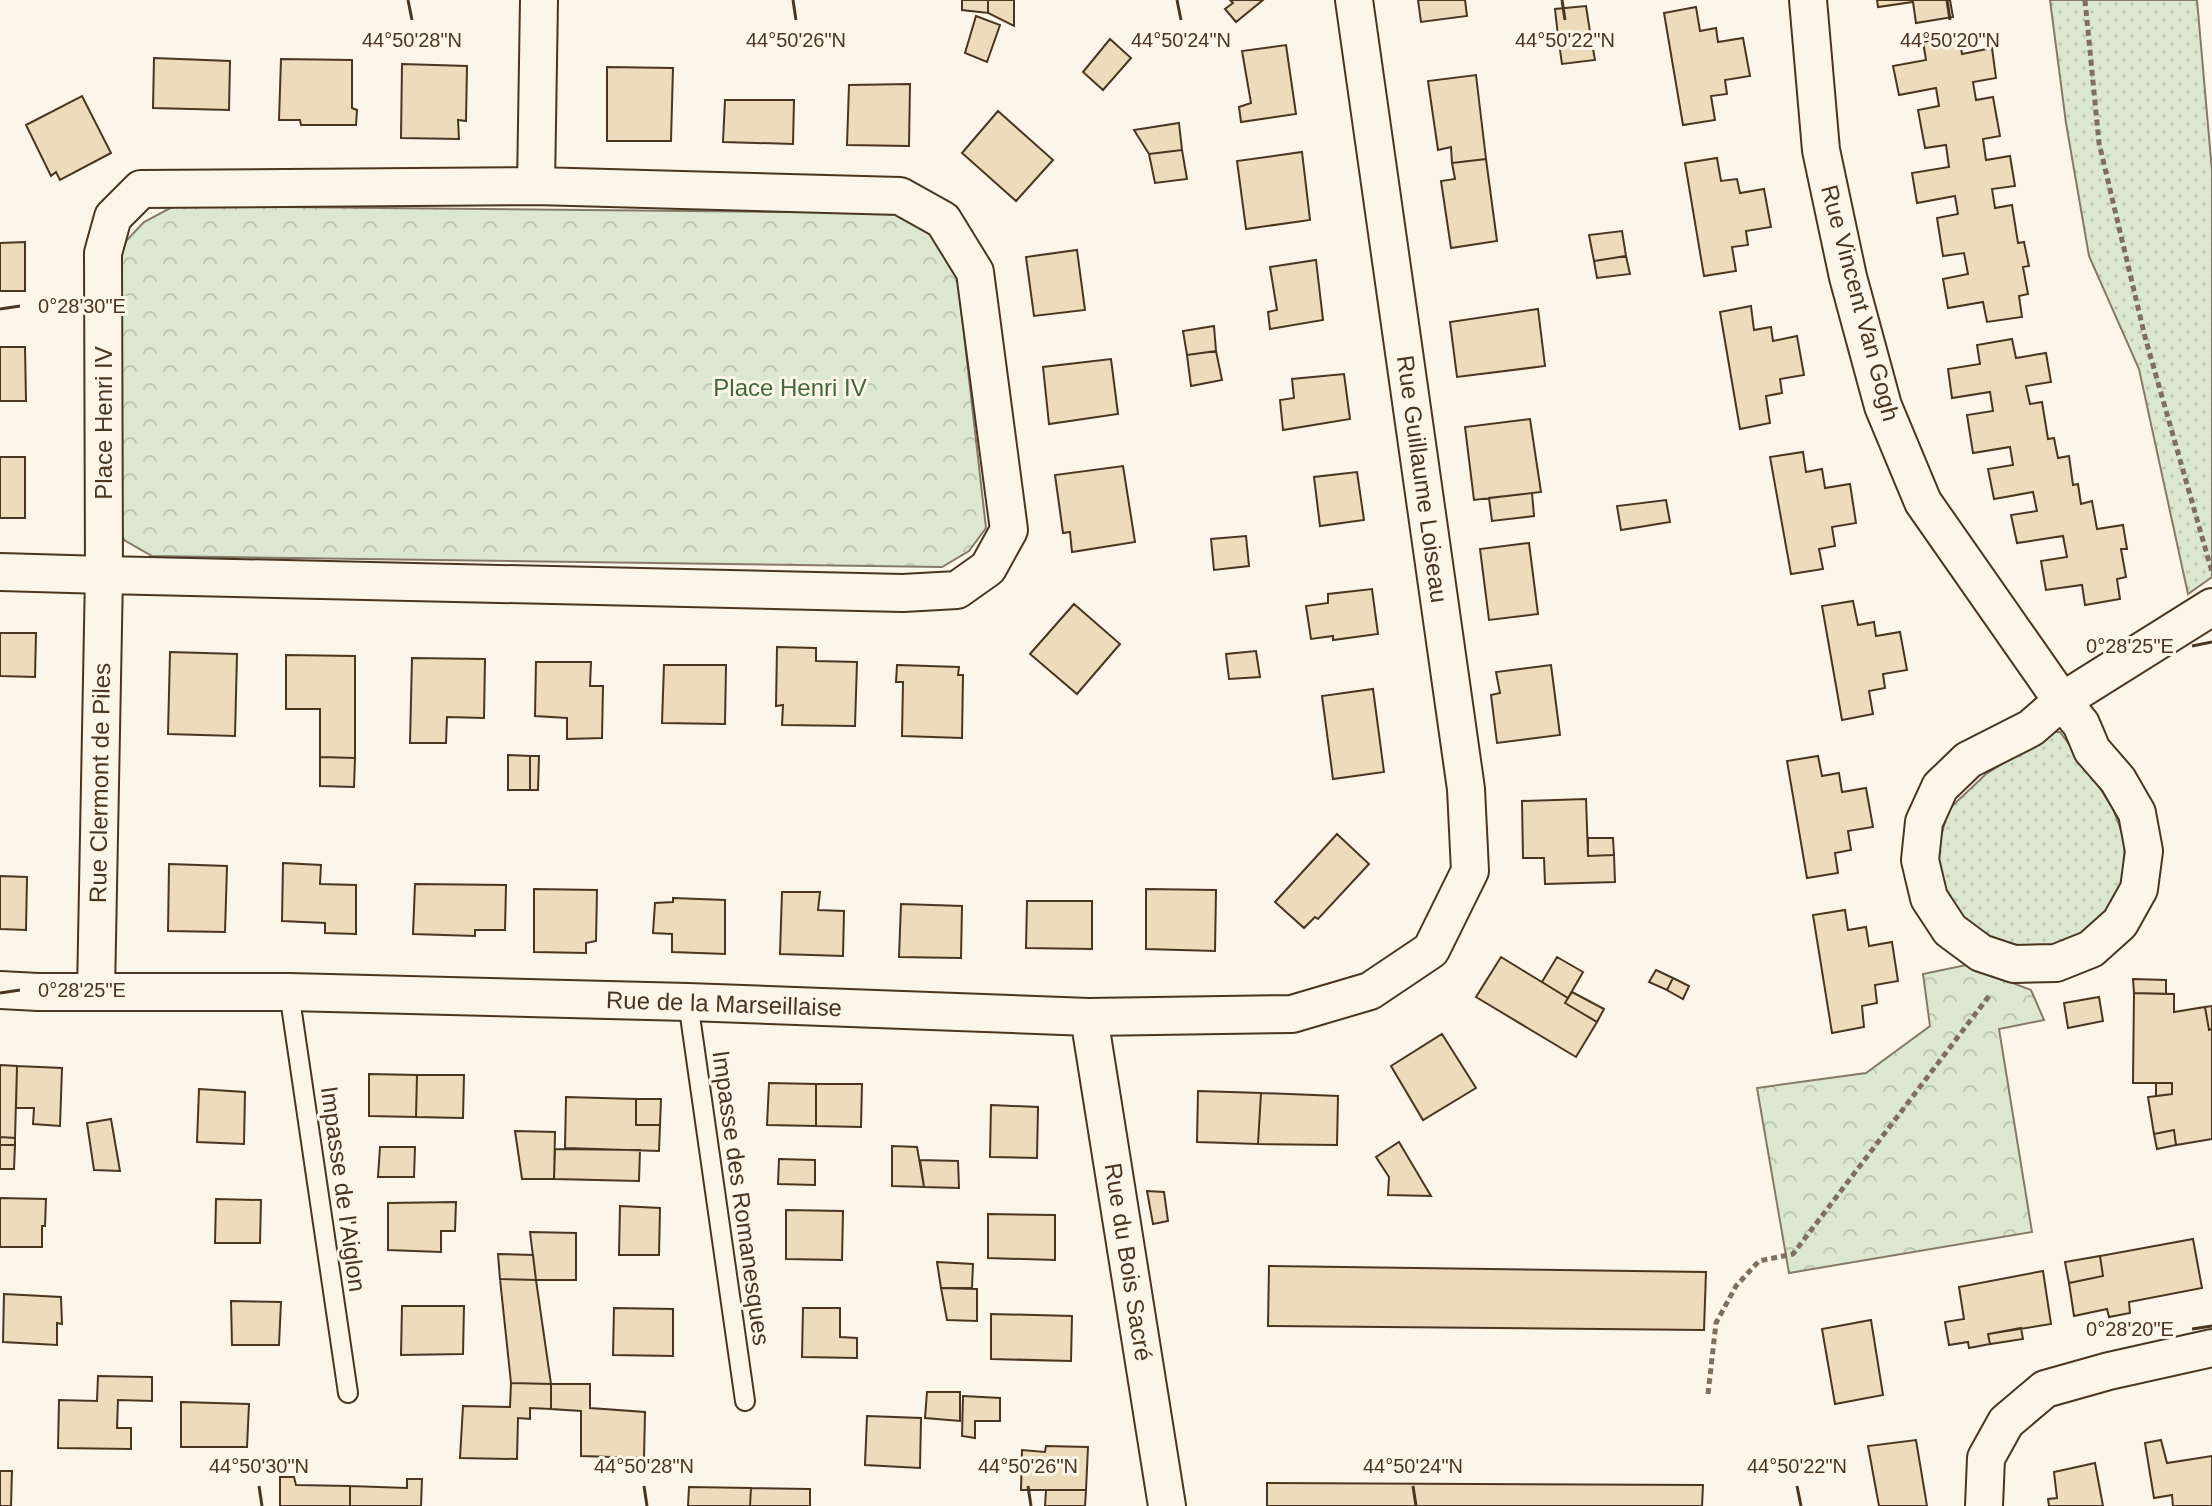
<svg xmlns="http://www.w3.org/2000/svg" width="2212" height="1506" font-family="Arial,sans-serif">
  <defs>
    <pattern id="grass-dots" width="8" height="8" patternUnits="userSpaceOnUse" patternTransform="scale(2)"><rect width="8" height="8" fill="#dce7d0"/><path d="M2 2h.1M6 6h.1" fill="none" stroke="#bec7b2" stroke-width="1.8" stroke-linecap="round"/></pattern>
    <pattern id="park-crowns" width="20" height="18" patternUnits="userSpaceOnUse" patternTransform="scale(2)"><rect width="20" height="18" fill="#dce7d0"/><path d="M2 6a3 3 0 1 1 6 0M12 15a3 3 0 1 1 6 0" fill="none" stroke="#bec7b2"/></pattern>
  </defs>
  <rect width="100%" height="100%" fill="#fbf6e9"/>
  <path fill="url(#grass-dots)" stroke="#887966" stroke-width="2" d="M2050,0H2197L2212,171V577L2188,594L2139,369L2089,256L2066,123Z
    M2052,732H2060L2090,772L2113,809L2124,838L2125,868L2115,904L2090,930L2054,948L2018,952L1981,939L1957,916L1942,891L1935,856L1949,809L1986,774Z"/>
  <path fill="url(#park-crowns)" stroke="#887966" stroke-width="2" d="M174,206L902,213L934,226L956,264L986,528L969,551L942,567L152,556L124,540L114,514L118,267L126,241L144,222Z
    M1966,965L2031,990L2044,1020L1999,1029L2032,1232L1789,1273L1757,1088L1866,1073L1930,1026L1923,974Z"/>
  <path fill="#ecdcbc" stroke="#4a3520" stroke-width="2" d="M962,0H988V13L962,10Z
    M988,0H1014V26L988,13Z
    M1230,0H1263L1236,22L1225,9L1233,3Z
    M1418,0H1465L1467,16L1421,22Z
    M1877,0H1950L1953,17L1916,23L1913,2L1878,7Z
    M1586,6L1590,32L1558,36L1555,9Z
    M1696,7L1700,31L1716,28L1718,42L1743,38L1750,76L1725,80L1727,94L1711,96L1715,120L1683,125L1664,13Z
    M976,16L1000,25L987,62L965,53Z
    M1590,32L1595,60L1562,64L1558,36Z
    M1959,35L1962,54L1992,48L1996,78L1973,82L1976,100L1993,97L2000,136L1983,139L1986,160L2010,156L2015,186L1992,189L1995,208L2012,205L2018,243L2024,242L2029,266L2023,267L2028,294L2019,296L2022,317L1987,322L1983,302L1948,308L1943,279L1968,274L1964,253L1943,256L1937,218L1958,214L1955,196L1917,203L1912,173L1949,167L1946,145L1925,148L1918,110L1939,106L1936,88L1899,95L1893,66L1926,60L1923,42Z
    M1110,39L1131,58L1103,90L1083,72Z
    M1286,45L1296,114L1241,122L1239,107L1251,103L1242,51Z
    M154,58L230,61L229,110L153,108Z
    M281,59L352,60V108L357,110L356,125H301L300,120H279Z
    M402,64L467,66L466,121L458,120L459,139L401,138Z
    M607,67L673,68L671,141H607Z
    M1476,75L1486,159L1452,163L1451,147L1438,150L1428,81Z
    M910,84L909,146L847,145L849,85Z
    M82,96L111,153L60,180L56,172L51,176L26,125Z
    M725,100H794L793,144L723,142Z
    M998,111L1053,160L1016,201L962,153Z
    M1179,123L1182,150L1149,154L1134,130Z
    M1182,150L1187,179L1155,183L1149,154Z
    M1302,152L1310,220L1246,229L1237,161Z
    M1717,158L1721,181L1737,179L1740,193L1764,189L1771,227L1746,231L1748,245L1732,247L1736,271L1704,276L1685,163Z
    M1486,159L1497,241L1451,248L1441,181L1455,179L1452,163Z
    M1622,231L1626,256L1594,261L1589,235Z
    M25,242V291H0V243Z
    M1077,250L1085,310L1034,316L1026,257Z
    M1626,256L1630,274L1597,278L1594,261Z
    M1316,260L1323,320L1270,329L1268,312L1277,310L1270,267Z
    M1751,306L1754,330L1771,327L1773,341L1797,336L1804,375L1780,379L1782,393L1766,396L1770,423L1740,429L1720,312Z
    M1538,309L1545,366L1457,377L1450,322Z
    M1214,326L1216,351L1187,355L1183,331Z
    M2012,339L2016,358L2046,353L2051,382L2026,386L2030,404L2042,402L2048,439L2054,438L2058,458L2069,456L2073,485L2078,484L2081,504L2092,501L2097,529L2123,525L2127,549H2121L2126,577L2117,579L2120,599L2085,605L2082,585L2046,590L2041,561L2067,557L2063,536L2017,543L2011,515L2037,511L2033,492L1994,499L1988,469L2013,465L2010,447L1973,453L1967,415L1993,411L1990,392L1952,398L1948,369L1980,364L1977,345Z
    M0,347H25L26,401H0Z
    M1216,351L1222,380L1191,386L1187,355Z
    M1111,359L1118,414L1049,424L1043,367Z
    M1344,374L1350,419L1283,430L1280,400L1294,398L1292,379Z
    M1530,419L1541,492L1474,500L1465,427Z
    M1803,452L1806,472L1822,469L1825,488L1850,484L1856,523L1832,527L1835,546L1819,549L1823,569L1791,574L1770,457Z
    M0,457H25V518H0Z
    M1123,466L1135,542L1072,552L1070,532L1063,533L1055,475Z
    M1357,472L1364,520L1320,526L1314,477Z
    M1532,493L1534,516L1492,521L1489,498Z
    M1666,500L1670,522L1621,530L1617,506Z
    M1246,536L1249,566L1214,570L1211,539Z
    M1529,543L1538,614L1489,620L1480,549Z
    M1372,589L1378,634L1333,640V636L1311,639L1306,606L1328,603V594Z
    M1853,601L1858,625L1874,622L1876,636L1900,632L1907,670L1883,674L1885,688L1869,691L1873,714L1842,720L1822,606Z
    M1074,604L1120,644L1077,694L1030,654Z
    M0,633H36L35,677L0,676Z
    M777,647L816,648V661L857,662L855,726L782,725L783,705L776,706Z
    M1256,651L1260,677L1229,679L1226,654Z
    M170,652L237,654L235,736L168,734Z
    M286,655L355,656V758L320,757V709H286Z
    M412,658L485,659L484,718L447,717L446,743H410Z
    M536,662H591L590,686H603L602,738L567,739V718L535,716Z
    M664,665H726L725,724L662,723Z
    M897,665L959,667L958,675H963L962,738L902,736L903,682H896Z
    M1551,665L1560,735L1497,743L1491,695L1500,693L1496,672Z
    M1373,689L1384,772L1333,779L1322,696Z
    M508,755L530,756V790H508Z
    M530,756H539L538,790H530Z
    M1818,756L1822,776L1839,773L1842,792L1866,788L1873,827L1848,831L1851,850L1835,853L1838,873L1807,878L1787,761Z
    M320,757L355,758L354,787L320,786Z
    M1586,799L1588,856L1614,855L1615,882L1545,884L1544,858H1523L1522,801Z
    M1337,834L1369,864L1318,919L1315,917L1304,928L1275,902Z
    M1588,838H1613L1614,855L1588,856Z
    M283,863L321,865L320,884L356,885V934L325,933V923L282,921Z
    M169,864L227,866L225,932L168,931Z
    M0,876L27,877L26,930L0,929Z
    M415,884L506,885L505,930H475V936L413,934Z
    M534,889L597,890L596,941L586,943V953L534,952Z
    M1146,889L1216,890L1215,951L1146,949Z
    M782,892H820L818,910L844,911L843,956L780,954Z
    M673,898L725,900V954L672,952V934L653,933L655,903L673,902Z
    M1027,901H1092V949L1026,948Z
    M901,904L962,906L961,958L899,957Z
    M1845,910L1848,930L1866,927L1869,946L1892,942L1898,981L1875,985L1877,1003L1862,1006L1864,1027L1832,1033L1813,915Z
    M1501,957L1568,998L1565,1003L1597,1022L1576,1057L1476,997Z
    M1557,957L1583,972L1568,998L1542,982Z
    M1656,970L1673,978L1667,990L1649,982Z
    M1673,978L1689,986L1683,999L1667,990Z
    M2133,979L2166,980V994L2134,993Z
    M1572,992L1604,1009L1597,1022L1565,1003Z
    M2134,993L2174,994V1012L2205,1007L2209,1030L2212,1029V1139L2176,1145L2174,1130L2154,1134L2148,1097L2172,1094V1083H2133Z
    M2099,997L2103,1021L2068,1028L2064,1003Z
    M2212,1006V1029L2209,1030L2205,1007Z
    M1442,1034L1476,1088L1423,1120L1391,1066Z
    M0,1065L17,1066L15,1138L0,1137Z
    M17,1066L62,1068L60,1126L33,1124L34,1108H16Z
    M369,1074L417,1075L416,1117L369,1116Z
    M417,1075H464L463,1118L416,1117Z
    M769,1083L816,1084V1126L767,1125Z
    M2156,1083H2172V1094L2156,1096Z
    M816,1084H862L861,1127L816,1126Z
    M199,1089L245,1092L244,1144L197,1142Z
    M1198,1091L1261,1093L1258,1144L1197,1142Z
    M1261,1093L1338,1096L1337,1145L1258,1144Z
    M566,1097L636,1099V1125H660L659,1151L565,1148Z
    M636,1099H661L660,1125H636Z
    M991,1105L1038,1107L1037,1158L990,1157Z
    M111,1119L120,1171L94,1170L87,1123Z
    M2174,1130L2176,1145L2157,1149L2154,1134Z
    M515,1131L555,1132L554,1179H522Z
    M0,1137L15,1138V1145H0Z
    M1399,1142L1431,1196L1388,1195L1389,1177L1376,1157Z
    M0,1145H15L14,1169H0Z
    M892,1146L917,1147L924,1187L892,1186Z
    M380,1147H415L414,1177H378Z
    M555,1149L640,1150L639,1181L554,1179Z
    M779,1159L815,1160V1185L778,1184Z
    M920,1160L958,1161L959,1188L924,1187Z
    M1147,1191L1164,1192L1168,1221L1153,1224Z
    M0,1198L46,1199L45,1226H42V1247H0Z
    M216,1199L261,1200L260,1243H215Z
    M456,1202L455,1231H441V1252L388,1250V1203Z
    M620,1206L660,1208L659,1255H619Z
    M786,1210L843,1211L842,1260L786,1259Z
    M988,1214L1055,1215V1260L988,1258Z
    M530,1232L576,1233V1280H536Z
    M2193,1239L2202,1288L2129,1302L2130,1313L2109,1317L2107,1309L2074,1316L2069,1283L2103,1276L2100,1256Z
    M498,1254L533,1255L536,1280L500,1279Z
    M2100,1256L2103,1276L2069,1283L2065,1262Z
    M937,1262L973,1264L972,1288H941Z
    M1269,1266L1706,1272L1704,1330L1268,1326Z
    M2043,1271L2051,1324L1988,1334L1990,1344L1969,1348L1968,1342L1949,1345L1945,1322L1964,1319L1959,1287Z
    M500,1279L536,1280L551,1384L511,1383Z
    M941,1288L977,1289V1321L947,1320Z
    M4,1294L61,1297L62,1324L57,1323V1345L3,1342Z
    M231,1301L281,1302L279,1345H232Z
    M402,1306H464L463,1354L401,1355Z
    M614,1308L673,1309V1356L613,1355Z
    M803,1308H840V1337L857,1338V1358L802,1357Z
    M991,1314L1072,1316L1071,1361L991,1359Z
    M1871,1320L1883,1395L1835,1404L1822,1329Z
    M2021,1328L2023,1339L1990,1344L1988,1334Z
    M98,1376L152,1377V1401L118,1400L117,1428H131V1449L58,1448L59,1400L97,1401Z
    M511,1383L551,1384V1409L530,1408V1419L518,1418L517,1459L460,1458L463,1406L510,1407Z
    M551,1384H590V1408L645,1412L644,1458L581,1456V1411L551,1409Z
    M927,1392H960V1421L925,1418Z
    M963,1396L1000,1398V1421H975V1438L962,1436Z
    M181,1402L249,1404L247,1447H181Z
    M867,1416L921,1418L920,1468L865,1465Z
    M1916,1440L1927,1506H1879L1868,1446Z
    M2161,1440L2167,1463L2212,1456V1506H2173L2172,1495L2154,1498L2145,1443Z
    M1046,1446L1088,1447L1086,1490H1021L1022,1450L1045,1452Z
    M2095,1463L2103,1506H2049L2048,1499L2057,1498L2054,1472Z
    M0,1471H12L11,1506H0Z
    M280,1477H294L296,1485L350,1486V1506H280Z
    M407,1479H422L421,1506H350V1486L407,1488Z
    M1267,1483L1703,1485L1702,1506H1267Z
    M689,1487L751,1488L750,1506H688Z
    M751,1488L810,1489V1506H750Z
    M1046,1490H1086L1085,1506H1045Z"/>
  <g fill="none" stroke-linecap="round" stroke-linejoin="round">
    <g stroke="#4a3520" stroke-width="22">
      <path id="service" d="M289,992L348,1393
        M688,1002L745,1401"/>
    </g>
    <g stroke="#4a3520" stroke-width="40">
      <path id="minor" d="M1808,0L1821,150L1848,277L1883,406L1923,502L2062,701L2212,607
        M536,186L539,0
        M0,572L104,575L903,593L957,590L988,568L1009,530L975,272L943,220L900,196L536,186L141,189L113,217L103,253L104,575L96,992
        M2062,701L2081,724L2092,750L2118,780L2137,813L2144,851L2139,889L2120,923L2091,949L2056,963L2014,964L1981,953L1950,930L1929,898L1920,860L1924,822L1940,787L1968,760L2031,728Z
        M0,990L38,992H289L688,1002L1089,1017L1292,1014L1370,991L1431,950L1470,871L1466,789L1354,0
        M1089,1017L1167,1506
        M1984,1506L1986,1458L2006,1422L2045,1389L2109,1371L2212,1348"/>
    </g>
    <path stroke="#7f6f5c" stroke-width="5" stroke-dasharray="6 4" stroke-linecap="butt" d="M2085,0L2099,143L2145,337L2212,572
      M1708,1394L1716,1323L1736,1286L1759,1261L1793,1254L1989,996"/>
    <use href="#service" stroke="#fbf6e9" stroke-width="18"/>
    <use href="#minor" stroke="#fbf6e9" stroke-width="36"/>
  </g>
  <path fill="none" stroke="#4a3520" stroke-width="3" d="M408,0L412,20M793,0L796,20M1177,0L1181,20M1562,0L1565,20M1947,0L1950,20M0,309L20,306M2192,646L2212,642M0,993L20,990M2192,1329L2212,1326M259,1486L262,1506M644,1486L647,1506M1028,1486L1031,1506M1413,1486L1416,1506M1797,1486L1801,1506"/>
  <g text-anchor="middle" stroke-width="6" stroke-linejoin="round" paint-order="stroke">
    <g font-size="24" fill="#4a3520" stroke="#fbf6e9">
      <text transform="translate(1860 303) rotate(75)" y="8">Rue Vincent Van Gogh</text>
      <text transform="translate(104 423) rotate(-90)" y="8">Place Henri IV</text>
      <text transform="translate(1422 479) rotate(82)" y="8">Rue Guillaume Loiseau</text>
      <text transform="translate(100 783) rotate(-89)" y="8">Rue Clermont de Piles</text>
      <text transform="translate(724 1004) rotate(2)" y="8">Rue de la Marseillaise</text>
      <text transform="translate(343 1189) rotate(82)" y="8">Impasse de l'Aiglon</text>
      <text transform="translate(741 1198) rotate(82)" y="8">Impasse des Romanesques</text>
      <text transform="translate(1128 1262) rotate(81)" y="8">Rue du Bois Sacré</text>
    </g>
    <g font-size="24" fill="#436837" stroke="#fbf6e9">
      <text x="790" y="396">Place Henri IV</text>
    </g>
  </g>
  <g font-size="20" text-anchor="middle" fill="#4a3520" stroke="#fbf6e9" stroke-width="6" stroke-linejoin="round" paint-order="stroke">
    <text x="796" y="47">44°50'26"N</text>
    <text x="1181" y="47">44°50'24"N</text>
    <text x="1565" y="47">44°50'22"N</text>
    <text x="1950" y="47">44°50'20"N</text>
    <text x="412" y="47">44°50'28"N</text>
    <text x="82" y="313">0°28'30"E</text>
    <text x="2130" y="653">0°28'25"E</text>
    <text x="82" y="997">0°28'25"E</text>
    <text x="2130" y="1336">0°28'20"E</text>
    <text x="259" y="1473">44°50'30"N</text>
    <text x="644" y="1473">44°50'28"N</text>
    <text x="1028" y="1473">44°50'26"N</text>
    <text x="1413" y="1473">44°50'24"N</text>
    <text x="1797" y="1473">44°50'22"N</text>
  </g>
</svg>
